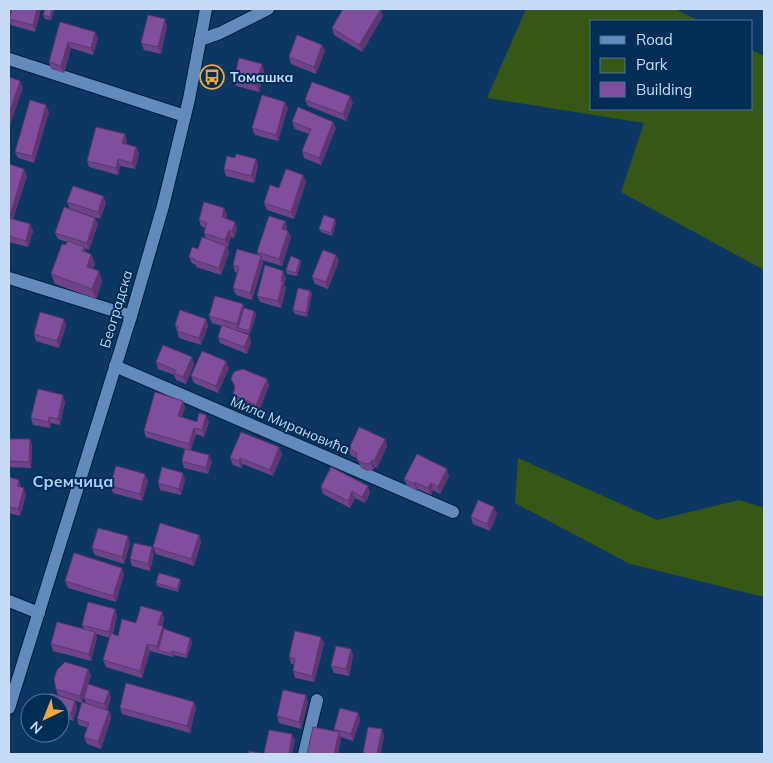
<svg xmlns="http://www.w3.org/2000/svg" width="773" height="763" font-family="Mulish,sans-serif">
  <rect width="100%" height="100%" fill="#0c3762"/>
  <path fill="#365715" d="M526,9H675L699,21H592V109H752V50L764,56V270L621,192L644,123L487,98Z
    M518,458L657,520L739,500L764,508V597L630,564L515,503Z"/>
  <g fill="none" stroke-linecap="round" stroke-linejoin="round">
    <g stroke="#001e3e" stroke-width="14">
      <path id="minor" d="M200,40L220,33L268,9
        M9,59L185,116
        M9,278L131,316
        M115,366L453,512
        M9,601L39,613
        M304,754L317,700"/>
    </g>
    <g stroke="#001e3e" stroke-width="14">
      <path id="secondary" d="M9,708L131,316L163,206L189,99L206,9"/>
    </g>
    <use href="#minor" stroke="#608bbc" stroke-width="12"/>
    <use href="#secondary" stroke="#608bbc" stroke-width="12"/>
  </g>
  <path fill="#6f4387" d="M9,9H41L35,32L11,25L9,19Z
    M45,9H53L54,11L51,20L45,19L43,15Z
    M383,16L362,52L334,35L332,28Z
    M60,22L98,38L93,55L71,48L64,73L51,69L49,62Z
    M167,26L161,54L144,50L141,43Z
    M322,45L325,51L316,74L291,64L289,57Z
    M264,71L259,92L236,86L234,79Z
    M305,100L353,103L346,121L308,106Z
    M288,108L278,141L255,135L252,128Z
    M49,112L34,163L18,158L15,152Z
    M292,122L336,128L321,165L304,158L302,151L309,134L295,129Z
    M127,141L126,144L136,147L139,154L135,169L120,166L118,175L89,167L87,161Z
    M235,158L256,159L258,166L254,183L226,176L224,169Z
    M9,164L27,176L13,219L33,231L28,247L9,242Z
    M303,175L306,182L294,219L267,210L264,203L279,188Z
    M103,196L106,203L100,219L70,209L67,202Z
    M227,215L226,219L237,229L234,238L231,237L228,247H227L229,252L221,275L196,267V265L192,263L189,257L198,249L206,239L204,233L205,228L201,226L199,220Z
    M95,218L98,224L89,250L84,248L86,252L91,254L95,264L93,269L102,281L96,299L55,284L51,274L67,242L58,239L55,233Z
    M285,221L287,228L286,230L291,237L282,266L262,260L263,263L252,300L236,295L233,288L238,273L235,272L233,265L258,255L257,252Z
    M336,223L332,236L321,232L319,229Z
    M300,260L301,263L297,276L287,274L286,270Z
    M339,261L328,289L315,284L312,277Z
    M286,278L284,284L286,288L281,308L260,302L257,296Z
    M310,291L312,294L307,317L295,314L293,310Z
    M243,304L244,308L254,311L256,314L250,334L232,329L249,335L251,342L247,354L220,343L218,337L222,326L212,323L209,316Z
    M206,319L208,326L201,345L179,338L175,325Z
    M66,325L59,348L36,341L34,334Z
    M156,362L194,364L186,384L176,380L174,375L158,369Z
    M229,368L218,393L194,383L191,376Z
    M231,379H267L269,386L259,411L235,402L233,395L235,388Z
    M65,402L60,425L51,423L50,428L33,425L31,418Z
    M185,407L182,417L197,422H209L204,437L196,434L191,450L212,462L208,474L184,468L182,461L185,449L146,437L144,431Z
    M9,439H30L32,446L31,468L9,467Z
    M385,439L387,446L377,468L375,467L373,470L367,471L361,468L357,458L351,456L349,449Z
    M279,447L282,454L273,476L243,464L241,468L233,465L230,458Z
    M449,476L440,494L433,490L431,495L418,489L417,491L407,486L404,479Z
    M9,477L21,487L26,495L20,516L9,513Z
    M185,480L181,495L160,490L158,483Z
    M148,481L142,501L113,493L110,486Z
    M321,487L370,493L365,503L355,498L350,508L323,494Z
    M497,514L490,531L473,524L471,517Z
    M199,535L201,542L194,566L156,554L153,547Z
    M130,543L124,564L95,555L92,548Z
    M154,554L150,571L132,566L130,559Z
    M124,574L116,602L68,588L65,581Z
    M180,579L181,582L178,592L157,586L156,583Z
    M115,609L117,616L113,634L118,636L136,623L162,612L164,619L162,626L164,629L192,642L187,658L173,655V657L150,651L142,678L106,667L103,660L110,638L96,634L97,638L91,661L53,651L51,644L84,629L82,625Z
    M321,637L324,644L314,682L295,678L293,671L294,664H291L289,657Z
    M351,649L353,656L349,676L334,673L331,666Z
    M88,669L91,675L82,703L58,695L56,689Z
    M84,698H111L107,710L109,711L111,718L101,749L87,744L84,737L88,728L79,725L77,719L86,703Z
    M75,701L77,708L73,721L60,716V703Z
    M194,702L196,708L190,733L122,714L120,708Z
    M308,702L301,729L279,723L277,716Z
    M358,713L360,720L353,741L341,737V739L338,754H307L335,732L334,729Z"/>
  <path fill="#5a376e" d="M9,9H12L9,21Z
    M37,9H41L35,32L33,25Z
    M52,9H53L54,11L51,20L50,17Z
    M381,9L383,16L362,52L359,45Z
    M165,19L167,26L161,54L158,47Z
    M95,32L98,38L93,55L91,48Z
    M68,42L71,48L64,73L61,66Z
    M322,45L325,51L316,74L314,67Z
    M262,64L264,71L259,92L256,85Z
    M20,81L23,88L9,128V114Z
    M350,96L353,103L346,121L343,114Z
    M285,102L288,108L278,141L276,135Z
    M46,105L49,112L34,163L32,156Z
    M333,122L336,128L321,165L319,158Z
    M125,134L127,141L125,150L122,143Z
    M136,147L139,154L135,169L132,163Z
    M118,159L120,166L118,175L116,168Z
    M256,159L258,166L254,183L251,176Z
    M24,169L27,176L12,222L10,215Z
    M303,175L306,182L294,219L291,212Z
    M103,196L106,203L100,219L98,212Z
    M224,208L227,215L224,224L222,217Z
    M95,218L98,224L89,250L87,243Z
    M335,219L336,223L332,236L331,233Z
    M285,221L287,228L285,236L282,229Z
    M235,222L237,229L234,238L232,231Z
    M30,224L33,231L28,247L26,241Z
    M229,230L231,237L228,247L225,240Z
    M288,231L291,237L282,266L279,259Z
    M226,246L229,252L221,275L219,268Z
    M91,254L95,264L91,277L87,267Z
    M336,255L339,261L328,289L326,282Z
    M261,256L263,263L252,300L250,293Z
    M300,260L301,263L297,276L296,273Z
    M99,271L102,281L96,299L92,289Z
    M283,271L286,278L284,284L286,288L281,308L278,301L281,281Z
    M310,291L312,294L307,317L306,313Z
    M243,304L245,311L238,328L239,331L237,324Z
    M254,311L256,314L250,334L249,331Z
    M64,319L66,325L59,348L57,341Z
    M206,319L208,326L201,345L199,338Z
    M249,335L251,342L247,354L244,347Z
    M192,357L194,364L186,384L183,377Z
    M226,361L229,368L218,393L216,386Z
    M267,379L269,386L259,411L256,405Z
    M63,395L65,402L60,425L58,419Z
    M183,401L185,407L180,423L178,416Z
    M206,415L209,422L204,437L202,430Z
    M49,417L51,423L50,428L48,422Z
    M194,428L196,434L191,451L189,444Z
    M30,439L32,446L31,468L29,462Z
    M385,439L387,446L377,468L374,461Z
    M279,447L282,454L273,476L270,470Z
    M209,455L212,462L208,474L206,468Z
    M240,458L243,464L241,468L239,461Z
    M372,460L375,467L373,470L371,463Z
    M447,469L449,476L440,494L438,487Z
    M183,473L185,480L181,495L179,489Z
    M145,474L148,481L142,501L140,494Z
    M19,480L21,487L17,486Z
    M415,482L418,489L417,491L414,484Z
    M431,483L433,490L431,495L428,488Z
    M368,486L370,493L365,503L362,497Z
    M24,488L26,495L20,516L18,509Z
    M352,491L355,498L350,508L348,501Z
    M494,507L497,514L490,531L487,524Z
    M199,535L201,542L194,566L191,559Z
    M128,536L130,543L124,564L122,557Z
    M152,547L154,554L150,571L148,564Z
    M122,568L124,574L116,602L113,596Z
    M180,579L181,582L178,592L177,589Z
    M115,609L117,616L111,639L109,632Z
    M162,612L164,619L161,631L158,625Z
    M163,626L165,633L158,650L157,646Z
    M95,632L97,638L91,661L89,654Z
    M321,637L324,644L314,682L312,676Z
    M190,638L192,642L187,658L186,655Z
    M147,644L150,651L142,678L140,671Z
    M351,649L353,656L349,676L346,669Z
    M88,669L91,675L82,703L80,696Z
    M109,691L111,698L107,711L104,704Z
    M306,695L308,702L301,729L299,722Z
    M75,701L77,708L73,721L71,714Z
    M194,702L196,708L190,733L187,726Z
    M109,711L111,718L101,749L98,742Z
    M358,713L360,720L353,741L351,734Z
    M382,729L384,736L381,754H377Z
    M339,732L341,739L338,754H334Z
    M292,734L295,741L292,754H289Z"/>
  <path fill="#814e9d" stroke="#5a376e" d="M12,9H37L33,25L9,19Z
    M45,9H52L50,17L43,15Z
    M343,9H381L359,45L332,28Z
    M148,15L165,19L158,47L141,43Z
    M60,22L95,32L91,48L68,42L61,66L49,62Z
    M297,35L322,45L314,67L289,57Z
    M239,58L262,64L256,85L234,79Z
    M9,77L20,81L9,114Z
    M312,82L350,96L343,114L305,100Z
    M262,95L285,102L276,135L252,128Z
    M30,100L46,105L32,156L15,152Z
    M298,107L333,122L319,158L302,151L311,129L292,122Z
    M96,127L125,134L122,143L136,147L132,163L118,159L116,168L87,161Z
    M236,154L256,159L251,176L224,169L227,156L235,158Z
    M9,164L24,169L10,215H9Z
    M286,169L303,175L291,212L264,203L270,185L279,188Z
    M73,186L103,196L98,212L67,202Z
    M204,202L224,208L222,217L235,222L232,231L229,230L225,240L204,233L207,223L199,220Z
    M64,207L95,218L87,243L55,233Z
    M324,215L335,219L331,233L319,229Z
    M269,216L285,221L282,229L288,231L279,259L257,252Z
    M9,218L30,224L26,241L9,236Z
    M202,237L226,246L219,268L194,260L195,259L189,257L192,247L198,249Z
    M68,241L84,247L82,251L91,254L87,267L99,271L92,289L51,274L62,244L66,245Z
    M237,249L261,256L250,293L233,288L239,267L233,265Z
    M323,250L336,255L326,282L312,277Z
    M291,256L300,260L296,273L286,270Z
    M265,265L283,271L281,281H283L278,301L257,296Z
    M298,288L310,291L306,313L293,310Z
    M215,296L243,304L237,324L209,316Z
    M244,308L254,311L249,331L238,328Z
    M180,310L206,319L199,338L177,331L178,326L175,325Z
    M40,312L64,319L57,341L34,334Z
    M222,325L249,335L244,347L218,337Z
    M163,345L192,357L183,377L174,373L175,370L156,362Z
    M202,351L226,361L216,386L191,376Z
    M243,369L267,379L256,405L233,395L235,386L231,379L234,372Z
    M38,389L63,395L58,419L49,417L48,422L31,418Z
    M155,392L183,401L178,416L197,422L199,413L206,415L202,430L194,428L189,444L144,431Z
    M359,427L385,439L374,461L372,460L371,463L365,464L358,461L356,456L357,453L349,449Z
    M241,432L279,447L270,470L240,458L239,461L230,458Z
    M9,439H30L29,462L9,461Z
    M185,449L209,455L206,468L182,461Z
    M417,454L447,469L438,487L431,483L428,488L415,482L414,484L404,479Z
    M116,466L145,474L140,494L110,486Z
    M162,467L183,473L179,489L158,483Z
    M331,467L368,486L362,497L352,491L348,501L321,487Z
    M9,477L19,480L17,486L24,488L18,509L9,507Z
    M478,500L494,507L487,524L471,517Z
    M160,523L199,535L191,559L153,547Z
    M98,528L128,536L122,557L92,548Z
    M134,543L152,547L148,564L130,559Z
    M74,553L122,568L113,596L65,581Z
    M159,573L180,579L177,589L156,583Z
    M88,602L115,609L109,632L82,625Z
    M141,606L162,612L158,625L163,626L157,646L147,644L140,671L103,660L111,633L118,636L122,619L136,623Z
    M57,622L95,632L89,654L51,644Z
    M164,629L190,638L186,655L172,651V654L158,650Z
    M295,631L321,637L312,676L293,671L295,659L289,657Z
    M336,646L351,649L346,669L331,666Z
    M65,662L88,669L80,696L56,689L54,679L57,670Z
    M126,683L194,702L187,726L120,708Z
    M88,684L109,691L104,704L84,698Z
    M283,690L306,695L299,722L277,716Z
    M50,693L75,701L71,714L60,710V703H47Z
    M82,702L109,711L98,742L84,737L89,723L77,719Z
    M340,708L358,713L351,734L334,729Z
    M313,727L339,732L334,754H307Z
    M368,727L382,729L377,754H363Z
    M269,730L292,734L289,754H249V751L264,754Z"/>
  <defs>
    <g id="bus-ring" transform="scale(1.25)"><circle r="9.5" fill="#012d56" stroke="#efa73e" stroke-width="1.5"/><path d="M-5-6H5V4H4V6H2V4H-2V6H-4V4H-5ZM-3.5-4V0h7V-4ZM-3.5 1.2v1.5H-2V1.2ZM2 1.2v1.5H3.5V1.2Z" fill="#efa73e"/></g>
  </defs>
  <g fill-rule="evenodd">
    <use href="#bus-ring" x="212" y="77"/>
  </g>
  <g text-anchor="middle" stroke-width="4" stroke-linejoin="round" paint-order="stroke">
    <g font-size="14" font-weight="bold" fill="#c5dbf6" stroke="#012d56" text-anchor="start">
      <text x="230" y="82">Томашка</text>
    </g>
    <g font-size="14" fill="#c5dbf6" stroke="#012d56">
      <text transform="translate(116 309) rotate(-73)" y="5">Београдска</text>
      <text transform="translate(290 425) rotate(23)" y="5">Мила Мирановића</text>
    </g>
    <g font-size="16" font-weight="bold" fill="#abcff9" stroke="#012d56">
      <text x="73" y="487">Сремчица</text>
    </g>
  </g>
  <rect width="773" height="763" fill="none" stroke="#c5dbf6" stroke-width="20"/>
  <rect x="590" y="20" width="162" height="90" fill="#012d56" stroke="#4f7396"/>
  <rect x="600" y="36" width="25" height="8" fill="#608bbc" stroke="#4f7396"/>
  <text x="636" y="45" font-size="15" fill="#c5dbf6">Road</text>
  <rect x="600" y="58" width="25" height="15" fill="#365715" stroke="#4f7396"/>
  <text x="636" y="70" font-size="15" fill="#c5dbf6">Park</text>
  <rect x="600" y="82" width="25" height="15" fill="#814e9d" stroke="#4f7396"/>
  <text x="636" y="95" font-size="15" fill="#c5dbf6">Building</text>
  <g transform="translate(45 718) rotate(223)"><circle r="24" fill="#012d56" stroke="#4f7396"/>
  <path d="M0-4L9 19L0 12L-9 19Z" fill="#efa73e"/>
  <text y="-8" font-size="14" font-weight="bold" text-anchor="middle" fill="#c5dbf6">N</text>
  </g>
</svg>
